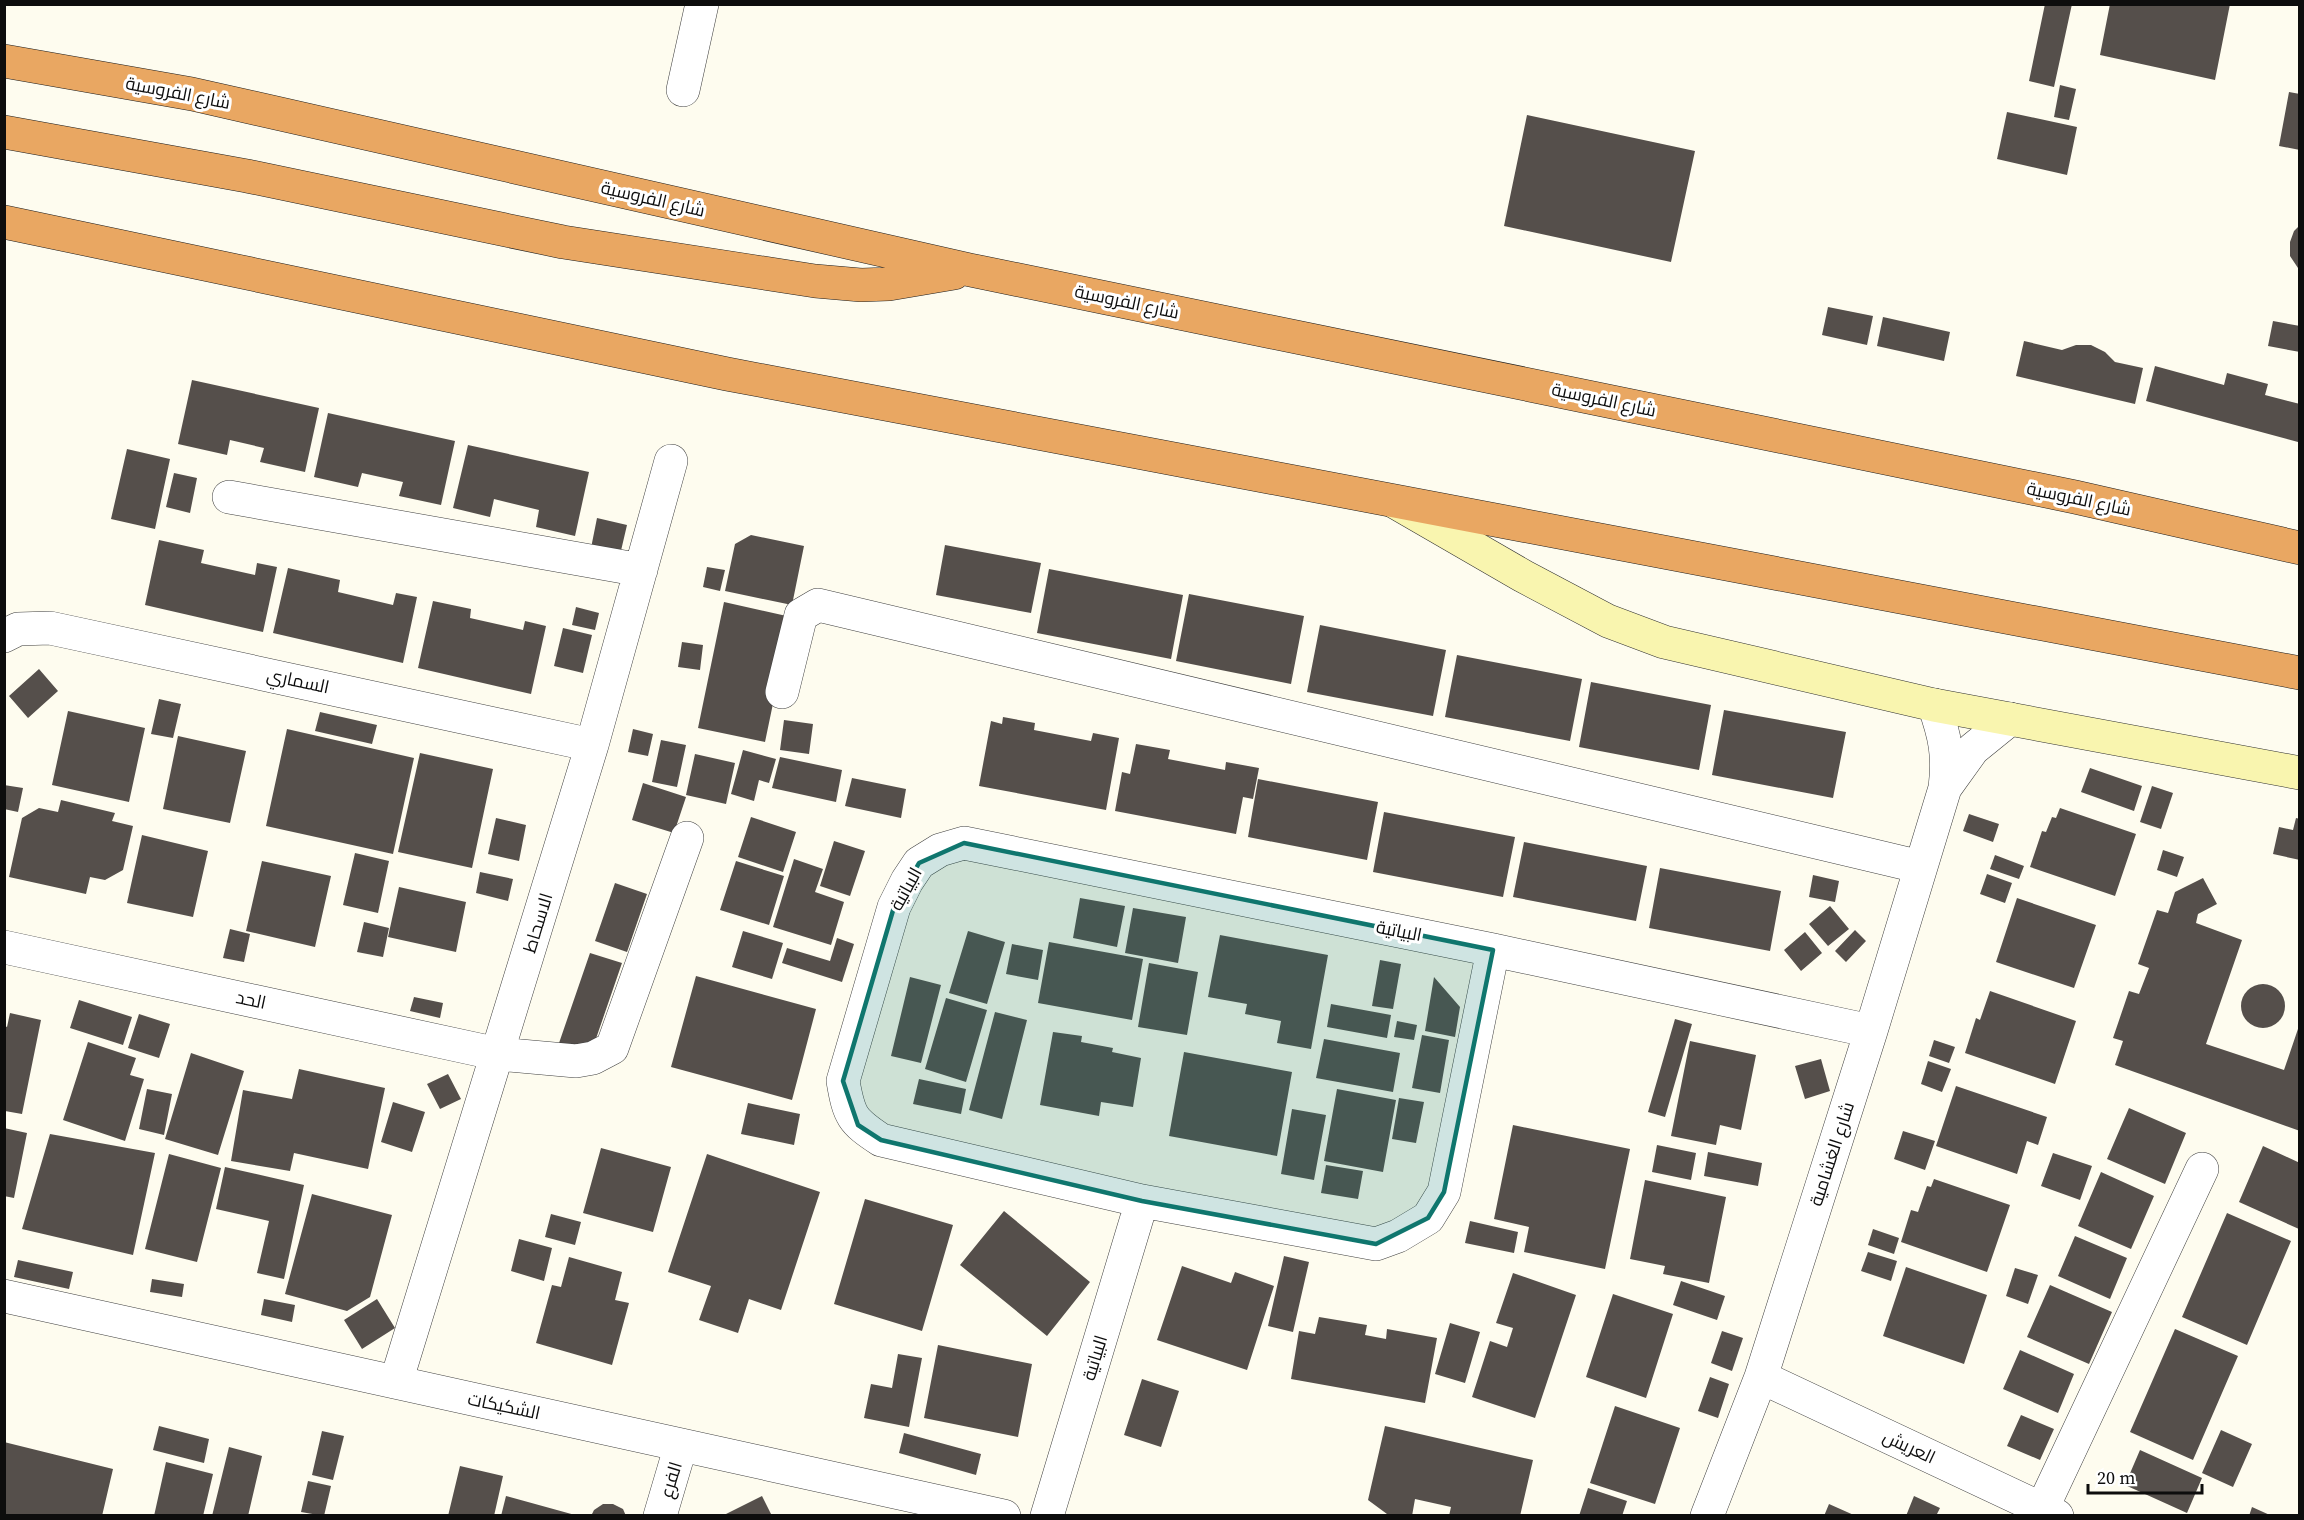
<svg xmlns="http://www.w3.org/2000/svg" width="2304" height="1520" font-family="'Source Serif 4',Cairo,serif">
  <rect width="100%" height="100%" fill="#fefcef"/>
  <path fill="#554f4b" d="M2045,4H2072L2054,87L2029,81Z
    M2110,4H2230L2215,80L2100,55Z
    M2060,85L2076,89L2069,120L2054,117Z
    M2289,92L2300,94V150L2279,146Z
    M2007,112L2077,127L2067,175L1997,159Z
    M1527,115L1695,151L1671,262L1504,226Z
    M2300,225V271L2290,256V242L2294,231Z
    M1828,307L1873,316L1867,345L1822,335Z
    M1883,317L1950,332L1944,361L1877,346Z
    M2273,321L2300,326V352L2268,346Z
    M2024,341L2062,350L2076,345H2091L2105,352L2115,362L2143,368L2135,404L2016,376Z
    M2155,366L2224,385L2227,373L2268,384L2265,395L2300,404L2298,442L2146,401Z
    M192,380L319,408L305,472L260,462L264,448L230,440L227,455L178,444Z
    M328,413L455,441L441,505L399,496L403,482L362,473L358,487L314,477Z
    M468,445L589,472L575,536L536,527L539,510L494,499L490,517L453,508Z
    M127,449L170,459L155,529L111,519Z
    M174,473L197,478L190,513L166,507Z
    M597,518L627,525L620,555L591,548Z
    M751,535L804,546L792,605L725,591L735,544Z
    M159,540L204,550L201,563L255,575L257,563L277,567L263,632L145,605Z
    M945,545L1041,563L1031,613L936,595Z
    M707,567L725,570L720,591L703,587Z
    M288,568L340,580L338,592L393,605L396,593L417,597L403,663L273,633Z
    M1049,569L1183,595L1171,659L1037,633Z
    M1189,594L1304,616L1291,684L1176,661Z
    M433,601L471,609L470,618L523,630L525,621L546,626L531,694L418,668Z
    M724,602L791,617L765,742L698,728Z
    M576,607L599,613L595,630L572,625Z
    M1320,625L1446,650L1433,716L1307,692Z
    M563,628L592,635L583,673L554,666Z
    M682,642L703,645L700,670L678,667Z
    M1457,655L1582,679L1570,741L1445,717Z
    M39,669L58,691L28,718L9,696Z
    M1591,682L1711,705L1699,770L1579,747Z
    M159,699L181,704L173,738L151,734Z
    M1724,710L1846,732L1833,798L1712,775Z
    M68,711L145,728L129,802L52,785Z
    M320,712L377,725L372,744L315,731Z
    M1003,717L1035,723L1034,730L1091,741L1093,733L1119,738L1106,810L979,786L991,721L1002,724Z
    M784,720L813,724L809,754L780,750Z
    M287,729L414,758L393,854L266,826Z
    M633,729L653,734L648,756L628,752Z
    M178,736L246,751L230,823L163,809Z
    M661,740L686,745L677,787L652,782Z
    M1136,744L1170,750L1168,759L1225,770L1226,762L1259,768L1253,799L1243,797L1236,834L1115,811L1122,772L1130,774Z
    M743,750L776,759L769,783L759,780L754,801L731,794Z
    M420,753L493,769L472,868L398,852Z
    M695,754L735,763L726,804L686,795Z
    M780,757L842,770L836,802L772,788Z
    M2090,768L2142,786L2134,811L2081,792Z
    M852,778L906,789L901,818L845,806Z
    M1258,779L1378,802L1367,860L1248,837Z
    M643,783L686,797L674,833L632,820Z
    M4,785L23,788L18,812L4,809Z
    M2152,786L2173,793L2161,829L2140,822Z
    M61,800L115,813L112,821L133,826L123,870L105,880L90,877L86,894L9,877L22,818L39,808L58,812Z
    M2060,808L2136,834L2115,896L2030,867L2042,831L2046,832L2052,817L2056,818Z
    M1384,812L1515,837L1503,897L1373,872Z
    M1969,814L1999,824L1993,842L1963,831Z
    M751,817L796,832L783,872L738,857Z
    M496,818L526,825L519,861L488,854Z
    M2296,818L2300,819V860L2273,854L2279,827L2293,830Z
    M142,835L208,851L193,917L127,903Z
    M834,841L865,851L850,896L820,886Z
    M1524,842L1647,866L1636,921L1513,897Z
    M2163,850L2184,857L2177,877L2157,870Z
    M355,853L389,861L378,913L343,905Z
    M1995,855L2024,866L2019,879L1990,869Z
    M794,859L823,869L815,892L844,902L831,945L773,927Z
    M262,861L331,876L315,947L246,931Z
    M736,861L784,876L769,925L720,910Z
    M1660,868L1781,891L1770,951L1649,928Z
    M480,872L513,879L508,901L476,893Z
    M1987,874L2012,883L2005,903L1980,894Z
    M1813,875L1839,881L1835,902L1809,897Z
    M2203,878L2217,904L2198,914L2196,923L2242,940L2206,1044L2284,1070L2300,1023V1131L2115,1065L2123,1041L2113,1038L2129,991L2139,994L2149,968L2138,964L2157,910L2168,913L2175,892Z
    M615,883L647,894L627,952L595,941Z
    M399,887L466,902L456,952L388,937Z
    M1080,898L1125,906L1117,947L1073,938Z
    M2017,898L2096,925L2074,988L1996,962Z
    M1830,906L1849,929L1828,946L1809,924Z
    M1133,908L1186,917L1178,963L1125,953Z
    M364,922L389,928L383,957L357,952Z
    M230,929L250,934L244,962L223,958Z
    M1855,930L1866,941L1846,962L1835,951Z
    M743,931L783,943L772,979L732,967Z
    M968,931L1005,942L987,1004L949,993Z
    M1805,932L1822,953L1801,971L1784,950Z
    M1220,935L1328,955L1311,1049L1277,1043L1281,1021L1245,1014L1247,1004L1208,997Z
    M837,938L854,944L842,982L782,963L787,948L830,961Z
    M1049,942L1143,959L1132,1020L1038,1003Z
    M1012,944L1043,950L1038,980L1006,974Z
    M590,953L622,963L590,1056L558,1046Z
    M1380,960L1401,964L1393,1009L1372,1006Z
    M1149,963L1198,972L1187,1035L1138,1027Z
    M696,976L816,1009L792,1100L671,1067Z
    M910,977L941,985L921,1063L891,1056Z
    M1434,977L1460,1007L1455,1037L1425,1031Z
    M2241 1006a22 22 0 1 1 44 0a22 22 0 1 1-44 0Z
    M1990,991L2076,1021L2055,1084L1965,1053L1976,1018L1980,1020Z
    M414,997L443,1003L440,1018L410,1011Z
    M946,998L987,1010L966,1082L925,1069Z
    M79,1000L132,1017L123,1045L70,1028Z
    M1331,1004L1391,1015L1387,1038L1327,1027Z
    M995,1012L1027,1020L1002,1119L969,1110Z
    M10,1013L41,1020L22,1114L5,1111V1026L7,1027Z
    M139,1014L170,1024L159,1058L128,1048Z
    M1675,1019L1692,1024L1665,1117L1648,1112Z
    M1397,1021L1417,1025L1414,1040L1394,1037Z
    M1053,1032L1082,1036L1081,1042L1113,1048L1112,1052L1141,1058L1133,1107L1101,1102L1099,1116L1040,1105Z
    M1422,1035L1449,1040L1440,1093L1412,1088Z
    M1324,1039L1400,1053L1393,1092L1316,1078Z
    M1934,1040L1955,1047L1949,1063L1929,1056Z
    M1690,1041L1756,1055L1741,1130L1720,1125L1716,1145L1671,1136Z
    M88,1042L136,1058L130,1075L144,1079L125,1141L63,1120Z
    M1184,1052L1292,1072L1277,1156L1169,1136Z
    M191,1053L244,1071L218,1155L165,1139Z
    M1821,1059L1830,1091L1805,1099L1795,1066Z
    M1928,1061L1951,1069L1942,1092L1921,1084Z
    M299,1069L385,1088L368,1169L294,1153L290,1171L231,1161L243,1090L292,1099Z
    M448,1074L461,1099L440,1109L427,1084Z
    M919,1079L966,1089L961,1114L913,1104Z
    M1956,1086L2047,1117L2038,1145L2027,1141L2017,1174L1936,1146Z
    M147,1089L172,1094L164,1135L139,1129Z
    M1337,1089L1396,1100L1383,1172L1324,1161Z
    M1399,1098L1424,1102L1416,1143L1392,1139Z
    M393,1102L425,1112L412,1152L381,1142Z
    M748,1103L800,1114L794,1145L741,1134Z
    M2129,1108L2186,1133L2165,1184L2107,1159Z
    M1292,1109L1326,1115L1314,1180L1281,1174Z
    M1513,1125L1630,1149L1605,1269L1524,1252L1529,1227L1494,1219Z
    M4,1128L27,1133L14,1198L4,1196Z
    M1903,1131L1935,1141L1925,1170L1894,1159Z
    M50,1134L155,1153L133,1255L22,1229Z
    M1657,1145L1696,1153L1691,1180L1652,1172Z
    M2263,1146L2300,1163L2299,1229L2239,1202Z
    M601,1148L671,1167L653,1232L583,1213Z
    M1708,1152L1762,1163L1758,1186L1704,1176Z
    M2053,1153L2092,1166L2080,1200L2041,1186Z
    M169,1154L221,1168L197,1262L145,1249Z
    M707,1154L820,1192L781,1310L749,1299L738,1333L699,1320L711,1286L668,1272Z
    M1326,1165L1363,1171L1358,1199L1321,1193Z
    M225,1167L304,1185L284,1279L257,1273L269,1221L216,1209Z
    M2101,1172L2154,1196L2131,1249L2078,1226Z
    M1934,1179L2010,1205L1987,1272L1901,1242L1911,1210L1918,1212L1927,1186L1931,1187Z
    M1645,1180L1726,1197L1709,1283L1663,1274L1665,1266L1630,1259Z
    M312,1194L392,1215L370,1297L347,1311L285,1294Z
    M865,1199L953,1225L922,1331L834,1304Z
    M1004,1211L1090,1282L1047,1336L960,1265Z
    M2227,1213L2291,1241L2247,1345L2182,1317Z
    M551,1214L581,1222L575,1245L545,1237Z
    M1470,1221L1518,1232L1514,1253L1465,1243Z
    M1873,1229L1899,1238L1894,1254L1868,1245Z
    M2075,1236L2127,1258L2110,1299L2058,1276Z
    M519,1239L552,1248L544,1281L511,1271Z
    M1868,1252L1897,1261L1891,1281L1861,1271Z
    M1284,1256L1309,1262L1293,1332L1268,1326Z
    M569,1257L622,1272L615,1300L629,1303L612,1365L536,1343L552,1285L561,1287Z
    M18,1260L73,1272L69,1289L14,1277Z
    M1182,1266L1231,1283L1235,1272L1274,1286L1247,1370L1157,1340Z
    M1906,1267L1987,1295L1964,1364L1883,1336Z
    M2015,1268L2038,1275L2028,1304L2006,1296Z
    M1513,1273L1576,1295L1535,1418L1472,1397L1490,1341L1507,1347L1513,1328L1496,1323Z
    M152,1279L184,1284L182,1297L150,1292Z
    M1681,1281L1725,1296L1717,1320L1673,1305Z
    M2050,1285L2112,1312L2089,1364L2027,1337Z
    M1613,1294L1673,1314L1646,1398L1586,1377Z
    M264,1299L295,1305L292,1322L261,1315Z
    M377,1299L395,1328L362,1349L344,1320Z
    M1319,1317L1367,1325L1365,1335L1386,1339L1387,1329L1437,1338L1425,1403L1291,1379L1299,1331L1315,1334Z
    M1450,1323L1480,1332L1465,1383L1435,1374Z
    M2175,1329L2238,1356L2193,1460L2130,1432Z
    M1722,1331L1743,1338L1732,1371L1711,1363Z
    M938,1345L1032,1364L1018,1437L924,1418Z
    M2020,1350L2074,1374L2058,1413L2003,1389Z
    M898,1354L922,1358L909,1427L864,1418L871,1384L892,1388Z
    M1710,1377L1729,1384L1718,1418L1698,1411Z
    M1142,1379L1179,1391L1161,1447L1124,1435Z
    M1615,1406L1680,1428L1655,1504L1590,1483Z
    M2021,1415L2054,1429L2040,1460L2007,1446Z
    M159,1426L209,1439L204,1463L153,1450Z
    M1385,1426L1533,1460L1520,1516H1449L1451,1507L1415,1499L1412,1516L1387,1514L1368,1500Z
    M2221,1430L2252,1444L2233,1487L2202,1473Z
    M322,1431L344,1436L333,1480L312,1475Z
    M904,1433L981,1454L976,1475L899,1453Z
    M4,1442L113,1469L102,1516H4Z
    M229,1447L262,1456L248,1516H212Z
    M2140,1450L2202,1478L2187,1513L2125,1485Z
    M166,1462L213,1474L203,1516H154Z
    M460,1466L503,1476L494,1516H448Z
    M308,1481L331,1486L324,1516L301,1512Z
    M1588,1488L1627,1501L1622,1516H1579Z
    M506,1496L575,1515V1516H501Z
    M762,1496L772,1516H722Z
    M1914,1496L1940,1508L1936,1516H1906Z
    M603,1504H613L623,1509L626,1516H591L594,1510Z
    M1829,1504L1856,1516H1824Z
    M2252,1507L2272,1516H2249Z"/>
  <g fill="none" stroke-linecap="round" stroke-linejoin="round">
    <g stroke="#404040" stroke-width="34">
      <path id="street" d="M683,90L702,4
        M229,497L641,570
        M4,636L18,629L50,628L592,745
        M782,692L801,615L818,605L1921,867
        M1945,788L1973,749L2010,719
        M4,947L498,1054L576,1061L593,1058L612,1048L687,838
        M1493,950L1444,1192L1428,1218L1398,1236L1376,1244L1142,1201L881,1140C852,1121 849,1116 843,1081L894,907L907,881L919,863L940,850L964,843L1493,950L1871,1031
        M4,1296L1004,1516
        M1761,1377L2057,1516
        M396,1382L592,745L671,461
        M2042,1509L2202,1169
        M660,1516L681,1445
        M1047,1516L1142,1201
        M1707,1516L1761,1377L1871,1031L1945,788C1949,755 1945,736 1934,705"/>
    </g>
    <g stroke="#2f2f2f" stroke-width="34">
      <path id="secondary" d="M1395,502L1523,576L1608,621L1664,642L1934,705L2300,773"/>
    </g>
    <g stroke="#1e1e1e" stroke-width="34">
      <path id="highway" d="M4,61L192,94L970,270L2075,497L2300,548
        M4,132L247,176L563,242L815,281L861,285L889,284L954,273
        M4,222L727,374L2300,673"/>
    </g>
    <use href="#street" stroke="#fff" stroke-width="33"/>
    <use href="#secondary" stroke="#f9f5af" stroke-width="33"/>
    <use href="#highway" stroke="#e9a762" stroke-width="33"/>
  </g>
  <path fill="#0f766e" fill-opacity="0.2" stroke="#0f766e" stroke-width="4.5" stroke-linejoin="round" d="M964,843L1493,950L1444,1192L1428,1218L1376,1244L1142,1201L881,1140L858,1125L843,1081L894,907L919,863Z"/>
  <g text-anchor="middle" stroke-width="6" stroke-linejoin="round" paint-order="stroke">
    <g font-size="18" fill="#0d0d0d" stroke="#fff">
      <text transform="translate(178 93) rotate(11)" y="6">شارع الفروسية</text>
      <text transform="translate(653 199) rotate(13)" y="6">شارع الفروسية</text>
      <text transform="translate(1127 302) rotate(12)" y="6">شارع الفروسية</text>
      <text transform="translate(1604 400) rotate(12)" y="6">شارع الفروسية</text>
      <text transform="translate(2079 499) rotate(12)" y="6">شارع الفروسية</text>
      <text transform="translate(298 681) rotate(12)" y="6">السماري</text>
      <text transform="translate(906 889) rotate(-61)" y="6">البياتية</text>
      <text transform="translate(538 923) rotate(-73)" y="6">الاسحاط</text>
      <text transform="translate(1399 931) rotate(11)" y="6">البياتية</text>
      <text transform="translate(251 1000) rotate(12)" y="6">الحد</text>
      <text transform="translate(1832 1154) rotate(-72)" y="6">شارع الغشامية</text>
      <text transform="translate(1095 1358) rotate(-73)" y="6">البياتية</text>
      <text transform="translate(504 1406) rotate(12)" y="6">الشكيكات</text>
      <text transform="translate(1909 1447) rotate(25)" y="6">العريش</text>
      <text transform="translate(671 1480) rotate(-73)" y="6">الفرع</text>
    </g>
  </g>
  <rect width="2304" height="1520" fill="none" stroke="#0d0d0d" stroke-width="12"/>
  <path d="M2088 1484v9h114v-9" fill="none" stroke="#0d0d0d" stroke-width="3"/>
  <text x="2097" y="1484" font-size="18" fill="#0d0d0d" stroke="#ffffff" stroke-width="4.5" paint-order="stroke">20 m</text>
</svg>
